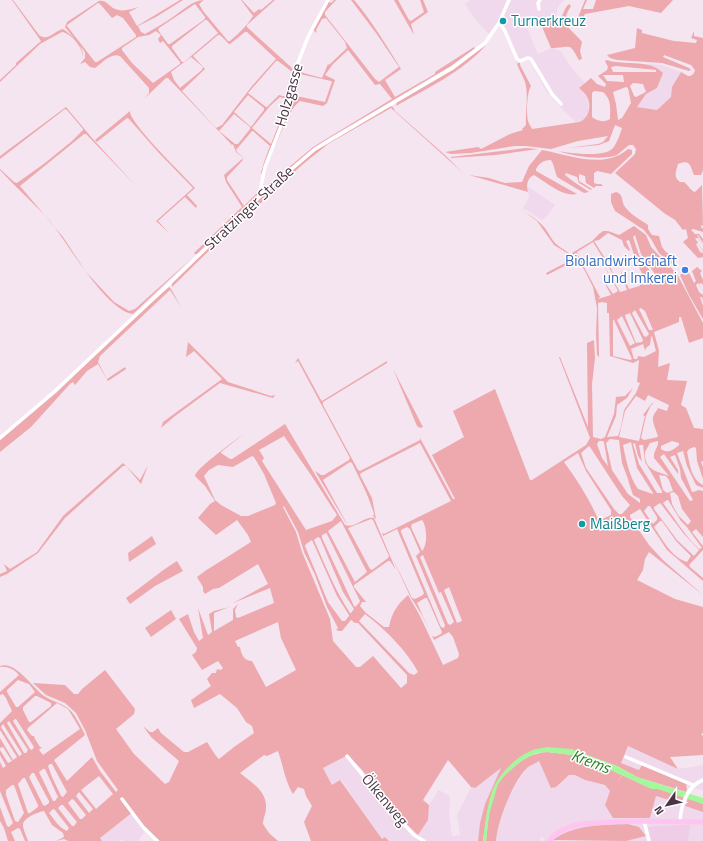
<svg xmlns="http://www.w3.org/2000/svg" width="703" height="841" font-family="'Titillium Web',sans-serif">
  <rect width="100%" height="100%" fill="#f4e5f1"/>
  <path fill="#f0d9ec" d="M471,0H564L560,4L557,10L556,20L540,22L524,21L538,54L551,48L561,51L570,66L585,83L579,88L586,95L588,99L589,111L586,118L583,120L576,122L561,108L546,91L530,61H524L517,64L501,27H498L495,25L489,34L475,19L465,4Z
    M646,64L662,65L681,72L672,87L671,97L657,110L637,107L646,94L657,88L663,73L661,70Z
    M526,185L555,205L548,215L542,220L523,208L529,197Z
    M628,746L678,769L703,765V790L693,788L642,766L640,770L621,763Z
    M348,755L399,817L418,835L428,820L429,805L439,790L450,796L449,814L452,836L460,835L457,815L471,787L475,788L501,768L485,804L480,823L478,841H389L385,837L382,839L341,780L332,785L323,768Z
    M539,761L556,787L569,775H575L585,780L605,785L610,791V794L606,800L610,813L613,818H628L653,805L656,796L703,812V841H626L645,836L634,825L628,824L582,828L571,831L555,841H543L544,838L542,836L540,841H496V834L501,817L507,801L517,783L527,767Z
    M133,812L144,826L160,841H155L145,831L138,841H123L122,839L119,841H102L100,838Z"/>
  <path fill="#efcde8" d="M675,825H690L688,841H651L648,827Z"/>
  <path fill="#eda9ad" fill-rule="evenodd" d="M12,0H13L39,35C48,42 54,31 63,29C71,34 85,48 83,57C83,48 71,33 62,32L40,44L0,82V80L16,65V63L41,41Z
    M180,0H183L156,17L138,26L141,32L145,34C155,28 165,23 173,17C182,11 193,0 204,0L199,4L203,11L228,41H230C239,33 247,26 253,16L241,0H242L254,13L259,9L261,10L273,0H275L247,25V27L292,68L294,76L291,71L278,61H276L248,93L266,107H267L279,95L290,98C283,124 268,148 262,174L252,165L261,173L264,162L270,146L253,131H252L236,150L237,152L246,160L236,152L233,144L232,145L168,78H166L145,98L149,93V88L120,56C111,52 102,63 95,68L90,67L85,62L80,64L85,58V52L65,27L67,22L99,1C106,0 108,5 113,8C122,13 131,9 139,7L129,12L137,26ZM98,3L100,4L112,18L117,15L123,18L136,35V37L97,62H95L67,26V25ZM195,4L205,17V19L170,44H168L158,30L159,28ZM205,20H207L218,33L217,34L184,62H182L172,48V46ZM156,31L161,35L158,39L160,43L163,41L180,62V64L153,83L132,63L122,50V48L138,37L149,35ZM245,32H247L276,59L252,86L222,125L216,128L182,91L183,90L205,69L193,56L218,35H220L229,44H230ZM191,57L203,67L202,70L180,88L174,80L171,72ZM248,95L264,108V110L251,127L234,112ZM280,97L286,99L288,101L271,144L252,128L270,106ZM234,114L250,127V129L238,144H235L219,131Z
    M334,0H336L325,12V15L375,79L379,82L399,67L376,33L351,0H354C372,21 386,45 401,69L385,80L395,97L435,74V72L474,47L475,49L451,66L326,140L314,148L266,189H263L313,147L392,99L380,84L375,85L348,50L333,64L325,75L335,80L327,103L323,106L300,101C285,113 281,139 270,155C282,125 293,104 296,71L322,78L328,64L329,65L347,48L345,42L326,18L322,19L316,30L317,33L313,30L328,1L331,3ZM300,74L331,81L332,82L325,102L296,96Z
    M394,0H398L409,20L411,21L424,12L420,0H423L428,12L411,24L414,35Z
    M585,0H587L583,9H593L596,0H673L661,13L629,6L585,14L578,27L577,20Z
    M569,4L571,6C558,26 571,28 582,42L580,51L582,59L579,60C577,57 574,50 571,48C568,45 557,49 551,48L540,22L559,20C564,16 563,9 569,4Z
    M637,28L642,30V33L674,41L696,43L697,40L691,38L694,31V36L703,38V170L701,175H694C690,166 691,159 678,164C676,172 673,177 680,182H684C688,185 691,191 695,192L702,185L703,226L701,225V227L703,229V232L693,229L691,230L695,234H699L703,239V243L698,235H697L703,246L698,238H695L703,251V252L698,243L696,244L700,252L703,253V257L698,258L683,242L684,241L688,238L686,229L683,230L675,220L664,213L615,173L631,158L635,154L636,149L633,145H629C625,148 621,152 617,155C603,161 572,156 558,151C570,153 605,158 613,148C617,143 620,134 622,128L615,125L609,141L599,145L567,148L598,144L603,142L608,136L578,141L551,149L526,146H515L471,153L451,154L445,152L478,147L481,149L510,134L523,130L522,129L526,125C525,111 529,95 525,82C523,76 519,70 517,64L520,62V65L531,86C527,92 526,113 528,121C529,124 531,127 532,129L579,122C590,118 592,104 586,95C584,92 581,90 579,88L591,78L597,84L605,87L606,84L598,76L607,70L608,67L605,61L607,60C610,61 613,62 616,62C630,64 653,61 663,73L657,88L646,94L637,107L657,110L671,97L672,87L681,72L688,76C692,76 694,74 695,70L691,65L664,55L663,57L689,68L691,70L689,71L662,63L617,60L610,58L607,55L635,48ZM616,66L656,70V72H613L611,67ZM603,75H623L624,82L607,81ZM633,83L643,84L646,92L636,97L634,96L630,86ZM626,87L628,88L631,103L622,118L618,120L616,104L613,92ZM594,91L603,92C612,100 610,108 610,119C604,123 597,121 592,117V93Z
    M486,45C464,71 426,89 396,106L397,102L453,70Z
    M390,106L393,107L395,111L446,156L462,172L391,108L328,144L302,165L252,211L226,232L227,230L264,195L315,151Z
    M66,107L92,138L136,186L86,134H84L20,186L63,237L86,272L114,302L129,311L135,309L192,258L133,314C106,311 67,242 50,221C34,203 16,188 0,170V169L14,182L17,183L45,163L72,141L83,130V129L67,110L65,109L0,159V156Z
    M130,111C128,122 185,177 195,188L187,195L197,206L196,208L185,197L158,221L169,233L156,221L193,188L158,152L129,119L127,118L97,142L95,140Z
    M526,148L538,149L496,155L451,158V157Z
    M628,149L632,150V154L611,174L597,171L594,173V183L597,184H601L603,186H596L594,188L586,183L585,176L579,174V181L592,189L591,190L579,183L577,177L566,173L565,175L574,182L589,192L584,193L557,177L553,164L551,160C544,160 539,163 536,169V171L577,194C562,197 546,182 534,175C527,178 526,186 528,192L469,175L489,178L505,183L522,182L529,166L542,150C569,155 604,170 628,149Z
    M242,159L243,160L227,177V180L244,206L257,193L259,189L258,194L197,254H195L194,253L242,207L226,182L224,175Z
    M616,192C624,194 621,202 625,207C631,215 641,220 648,225V229L652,235L659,236L662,247L665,251L674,258L675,260L671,264L659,253L651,239L644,230L615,211L611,202V194Z
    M522,210C529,215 537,219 543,226C548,231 551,239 556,244C563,250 571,253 576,260L547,275L546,273L575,258L554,245L537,221Z
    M634,226L646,235L651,247L677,274L703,323V338L689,343L681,317H679V322L654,332L659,351L658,367L670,363L667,380L687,381L681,405L686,408L694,428L703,429V461L701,462L703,467V479L697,461L696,448L694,447L689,449L687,452C690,464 691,479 703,485V488L696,485L687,466L683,451L677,453L692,492H693L699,490L703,491V537L696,529L692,532L703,546V550L689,565L690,567L703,578V581L667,550L640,509L630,515V517L649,545L664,561L703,595L649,552L645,559L643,570L637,580L675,599L703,607V733L701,734L703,736V755L670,757L678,769L628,746L621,763L639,770L642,765L686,784L687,789L686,792L637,777L617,766L571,749H536L519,758L510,766L493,789L487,814L483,841H478L480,823L485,804L501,768L475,788L471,787L448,760L423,800L429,805L428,820L418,835L399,817L362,770L348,755L323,768L332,785L340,780L382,839L385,837L389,841H311L304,822L312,806L306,796L304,789L298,787L293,794C285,781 283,765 278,751L267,756L264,755L240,773C252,783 267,791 266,808C266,814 263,818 263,824L269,833L278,841H160L144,826L133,812L100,838L102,841H68L64,839L56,841L64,837L63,833L52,825L44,811C38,812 23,818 23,825C23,830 27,837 28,841H25L20,829L18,828L11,832L15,841H8L4,828L0,821V807L7,826L9,827L13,823L0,791V762L3,768L6,766L0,755V750L8,763L12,761L3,747L0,748V738L13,760L17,757L0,730V723L12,711L6,698L3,694L0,695V692L19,675C14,669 7,666 0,667V666C15,660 33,688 44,696C53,702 63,703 71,711C77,718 81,727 85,735L54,760L67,781L92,757L100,771L116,792L118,790L97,761L85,730L76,713L65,703L46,695L33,683L65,685L74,694H78L82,689L105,670L135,709L134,714L116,729L134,754L165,784L169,782L179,761L151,737L143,726L150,732H153L158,728L161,733L184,752H188L207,742L216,756L219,759L234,747L254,733L252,726L246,722L237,708L220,694L194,708L191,700L211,686L207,679L212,673H216L217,669L221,670L223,668L218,661L202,670L192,655L196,652L197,648L179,619L188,614L194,632L199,641L203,638L198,608L208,635L212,632L209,614L214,611L229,607L214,613V631L233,620V609L238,604L235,610L236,617L238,618L274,603L270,588L233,603L268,584L258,564L219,588L213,589L205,594L203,591V587L197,577L205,571L251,542L248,535L237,520L216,535L198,518L210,504L215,501L205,486L195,476C196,468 237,439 245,433L221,452V453L230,459H232L285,424L345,525C355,529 364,516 374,518L396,570L390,561H388L354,585V587L366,602H362L360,606L366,613L384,627H389C392,612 397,605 408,595L420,616L443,665L458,658L459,654L453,637L449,632L434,640L422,615L410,596L391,555L412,598L415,599L423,595L424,593L397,529L383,536L382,533L384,534L451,501L420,443L361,473L360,475L372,498L376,519L373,516L374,514C369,496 360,480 352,463L350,462L323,480L347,524L346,523L315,471L321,475H324L349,460L350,458L298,361L295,363L298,358L321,400L322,401L387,361V363L323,402V405L358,470L360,471L420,440V438L453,499H455L432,455L464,437L453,411L495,389L530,480H532L586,445L590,438L559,357H560L588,427L587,343L594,340L595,358L592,384L593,437L601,439L605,437L614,414L616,397L625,396L633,388L627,398L617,405L616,416L607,437L618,436L621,427L624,410L636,393L640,383L637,382L639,360L633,363L610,356L609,313H607V303L602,302L598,303L599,357L597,355L596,334L597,308L593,287L585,271L572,253L592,241L599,234L603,231H608L619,235ZM608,233L622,240L624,246L629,251L630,250L626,241L629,240L637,263L647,284L643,285L638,279L640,286L629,289L620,269L627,290L620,292L602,262L618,291L613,294L603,280L611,295L598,299L600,297L583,265L585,263L580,259L577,252L593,242L616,279L608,263L594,241L599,240ZM635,235L641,254L659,280L653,281L649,274L650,271L639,255L633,237ZM641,308L645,311L653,330H649L639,309ZM635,310L649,334L646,337L644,336L632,313ZM630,313L643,340L642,342L636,343L625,316V315ZM622,316L635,343L630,346L617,320ZM613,320H614L632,359L630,360L613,356ZM652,336L656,351L644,357L638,356L637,359H634L631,349L643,344L645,350L647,347L650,345L651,337ZM648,395L669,405L667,411L658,408C657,411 654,413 653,417C652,423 657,431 658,437L644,440L641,438L646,416L651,405L653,404L652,403L643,415L645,416L639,441L619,437L625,411L636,396L645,401ZM284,436L311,475L337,515L332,521L306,530L262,461L264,458L259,450ZM610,439L619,440L622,463L628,479L629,483L633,495L640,499V503L628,494L612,470L606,443ZM599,441H603L604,442L608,466L602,458L597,444ZM658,441C659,447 653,451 654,458L669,476C656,471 644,470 645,452L650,443ZM672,441L679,443V445C673,450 668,454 661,449V446ZM631,442L637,468L653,493V494L638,489C629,476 626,460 623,445ZM635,443L638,456L642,462L639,445H643L645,462L662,491V493H657L639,464L633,444ZM589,446L590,447L622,496L630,505L622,514H619L614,509L586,468L581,453ZM578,453L586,471L611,510V515L600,520L598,519C589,498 577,480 564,462ZM664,454L678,474V470L670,457L675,455L680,469L681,478L693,500L690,501L660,457ZM252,456L254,457L264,474L276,503L275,505L248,516H241L221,505L215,500L204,476L209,470L218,465L233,467ZM659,475L666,476L669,480L673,491L667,493L663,490ZM674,492L678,496L682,509L691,521L688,525L678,515L672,504L670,493ZM667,500H668L681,521L686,526L702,548L699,549C685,536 675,519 663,503ZM660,503L661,504L684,534L699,550L694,556L677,540L654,509V507ZM284,506L298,532L304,552L315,575L327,607L338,628L336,630L339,631H342L351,620L355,623H358L407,675V683L401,688L373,656L360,667H356L333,641L330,619L302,552L296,532L283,507ZM648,506H650L657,517V520L653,524L644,511ZM371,519L373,520L389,556L388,558L372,570L370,569L348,528ZM422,520C427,526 428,545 422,551L411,527L412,524ZM341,521L367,572L355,582L328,531ZM660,521H662L676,541L691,556L687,562C672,558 662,539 654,527ZM407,527L410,529L420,552L416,556L445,625L444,628L441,627L401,532V530ZM326,533L327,534L360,601L359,603L355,607L354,606L322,538V535ZM318,537L320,538L343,592L354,609L351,613H350C335,590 325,565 314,540L315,539ZM312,540L337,596L349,615V616L345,621H342L328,602L305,546L306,544ZM423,555L439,593L441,592L454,622L450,625L448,624L420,557ZM449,587L462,621L457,623L444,590ZM425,598H427L442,632L441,634L435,637L432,636L417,603ZM365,614C384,628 407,651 418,672L414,675L409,673L359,621ZM278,622L281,638L296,670L266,687L252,661C244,661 241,654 240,647H238L235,641ZM18,680L29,684L35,692L18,707H16L7,692V690ZM35,696H37L51,703V706L31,722H29L23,710V707ZM57,703L68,709L80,729L43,755L39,750L42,747H40L35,739L34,736H32L27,730L28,728ZM15,719H16L34,747L32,750L30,749L13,721ZM9,721L28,750L26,753H24L7,723ZM3,724L22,754L20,756H19L1,727ZM50,764H52L67,792L63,797L61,796L52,777L48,766ZM43,769H45L58,797L55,801H53L39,772ZM32,773H34L49,801V803L45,806L43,805L29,777ZM99,776L113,794L96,809L81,790ZM23,778H25L38,805V807L30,813H28L18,784ZM12,785H14L24,813L18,822L15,821L6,795V790ZM79,792L93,809L89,813L76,796ZM72,799L74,800L86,815L82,819H80L68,803ZM61,805H63L77,822L74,826H72L58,808ZM53,809L55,810L69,828L67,831C59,828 54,819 49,813Z
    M222,234L225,235L172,287V283Z
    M697,267L702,271L700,273L703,280V285L701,283L699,284L703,291L698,283L696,285L699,292L703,295V301L702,297H700L703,306V319L689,295L680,275L684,272L686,275L689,273L694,283L696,281L692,271Z
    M169,287L171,289L181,307L170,290L100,356L98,362L107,379L125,367L126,369L108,381L98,364L87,371L75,385L73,382L70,384L31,427L0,452V440L56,393L135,317Z
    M188,342L228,382L271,396L275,395L273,398L220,383L175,416L161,428L163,422L222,379L194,351L186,357Z
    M393,369L423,427L420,428L417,426Z
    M123,463L140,480L148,465L141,484L126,466H123L65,518L38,553L7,574L0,577V574L7,571L4,564L10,569L37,552L63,516Z
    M152,536L156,544L129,562L128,553Z
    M177,561L183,571L155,586L130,604L126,598C143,586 159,572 177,561Z
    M171,610L176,619L151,637L145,628Z
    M547,752L572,755L585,763L613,771L652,789H658L684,797L681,804L656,796L650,818H613L605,805L610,791L605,785L585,780L575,775H569L556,787L551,788L539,761C536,763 531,765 528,767C514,779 497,822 496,841H486C488,824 489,801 497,786C501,777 509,771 516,765C526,757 535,753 547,752Z
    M688,798L703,804V812L685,806Z
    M628,824L639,827L646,836L626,841L553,840C574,824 603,825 628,824Z"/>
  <path fill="#a4f79b" d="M548,747L571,749L617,766L637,777L703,798V804L658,789H652L613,771L585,763L572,755L547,752L536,753L521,761L504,776L498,784L489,815L486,841H483C485,824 487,805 493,789C500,772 519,754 536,749C540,748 544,748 548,747Z"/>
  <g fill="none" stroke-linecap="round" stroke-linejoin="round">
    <path stroke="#a4f79b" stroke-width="1" d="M619,779L623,775"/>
    <path stroke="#fff" stroke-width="3.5" d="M539,9L538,3L540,0
      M499,23L504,29L517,59L520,61L528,58L531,59L552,94L561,104
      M262,194L261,186L265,167L287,111L294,85L297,65L308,37L328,0
      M0,438L55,391L169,284L262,194L315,149L452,68L485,43L499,23L509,0
      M347,756L398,818L414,835L424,841
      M626,757L693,785
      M122,799L143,827L157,841
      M644,821L649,841
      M680,821C681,805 687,786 703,780"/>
    <path stroke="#ffc4f0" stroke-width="5" d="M549,841L557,833L569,827L581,824L629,821L703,822"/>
  </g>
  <g fill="#0f9aa8" stroke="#fff" stroke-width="1.5">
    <circle cx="503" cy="21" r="4"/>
    <circle cx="582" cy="524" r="4"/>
  </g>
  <circle fill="#3f7fe0" stroke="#fff" stroke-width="1.5" cx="685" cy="270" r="4"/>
  <g text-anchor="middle" stroke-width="3" stroke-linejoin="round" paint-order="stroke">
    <g font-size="15" fill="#0d838f" stroke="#fff" text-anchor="start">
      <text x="511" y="26">Turnerkreuz</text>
      <text x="590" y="529">Maißberg</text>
    </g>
    <g font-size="15" fill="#473445" stroke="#fff">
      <text transform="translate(289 95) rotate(-74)" y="5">Holzgasse</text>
      <text transform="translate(249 208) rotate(-43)" y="5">Stratzinger Straße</text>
      <text transform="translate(385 800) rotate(50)" y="5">Ölkenweg</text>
    </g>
    <g font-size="15" fill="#366cbe" stroke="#fff" text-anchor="end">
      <text x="677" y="266">Biolandwirtschaft<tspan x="677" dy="17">und Imkerei</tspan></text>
    </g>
    <g font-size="16" font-style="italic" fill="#25811d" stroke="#fff">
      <text transform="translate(591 761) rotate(21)" y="6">Krems</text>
    </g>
  </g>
  <g transform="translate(667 805) rotate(236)" stroke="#ffffff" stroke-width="3" paint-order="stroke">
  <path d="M0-3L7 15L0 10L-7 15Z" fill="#473445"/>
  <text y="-6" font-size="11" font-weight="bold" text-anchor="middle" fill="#473445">N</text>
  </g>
</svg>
